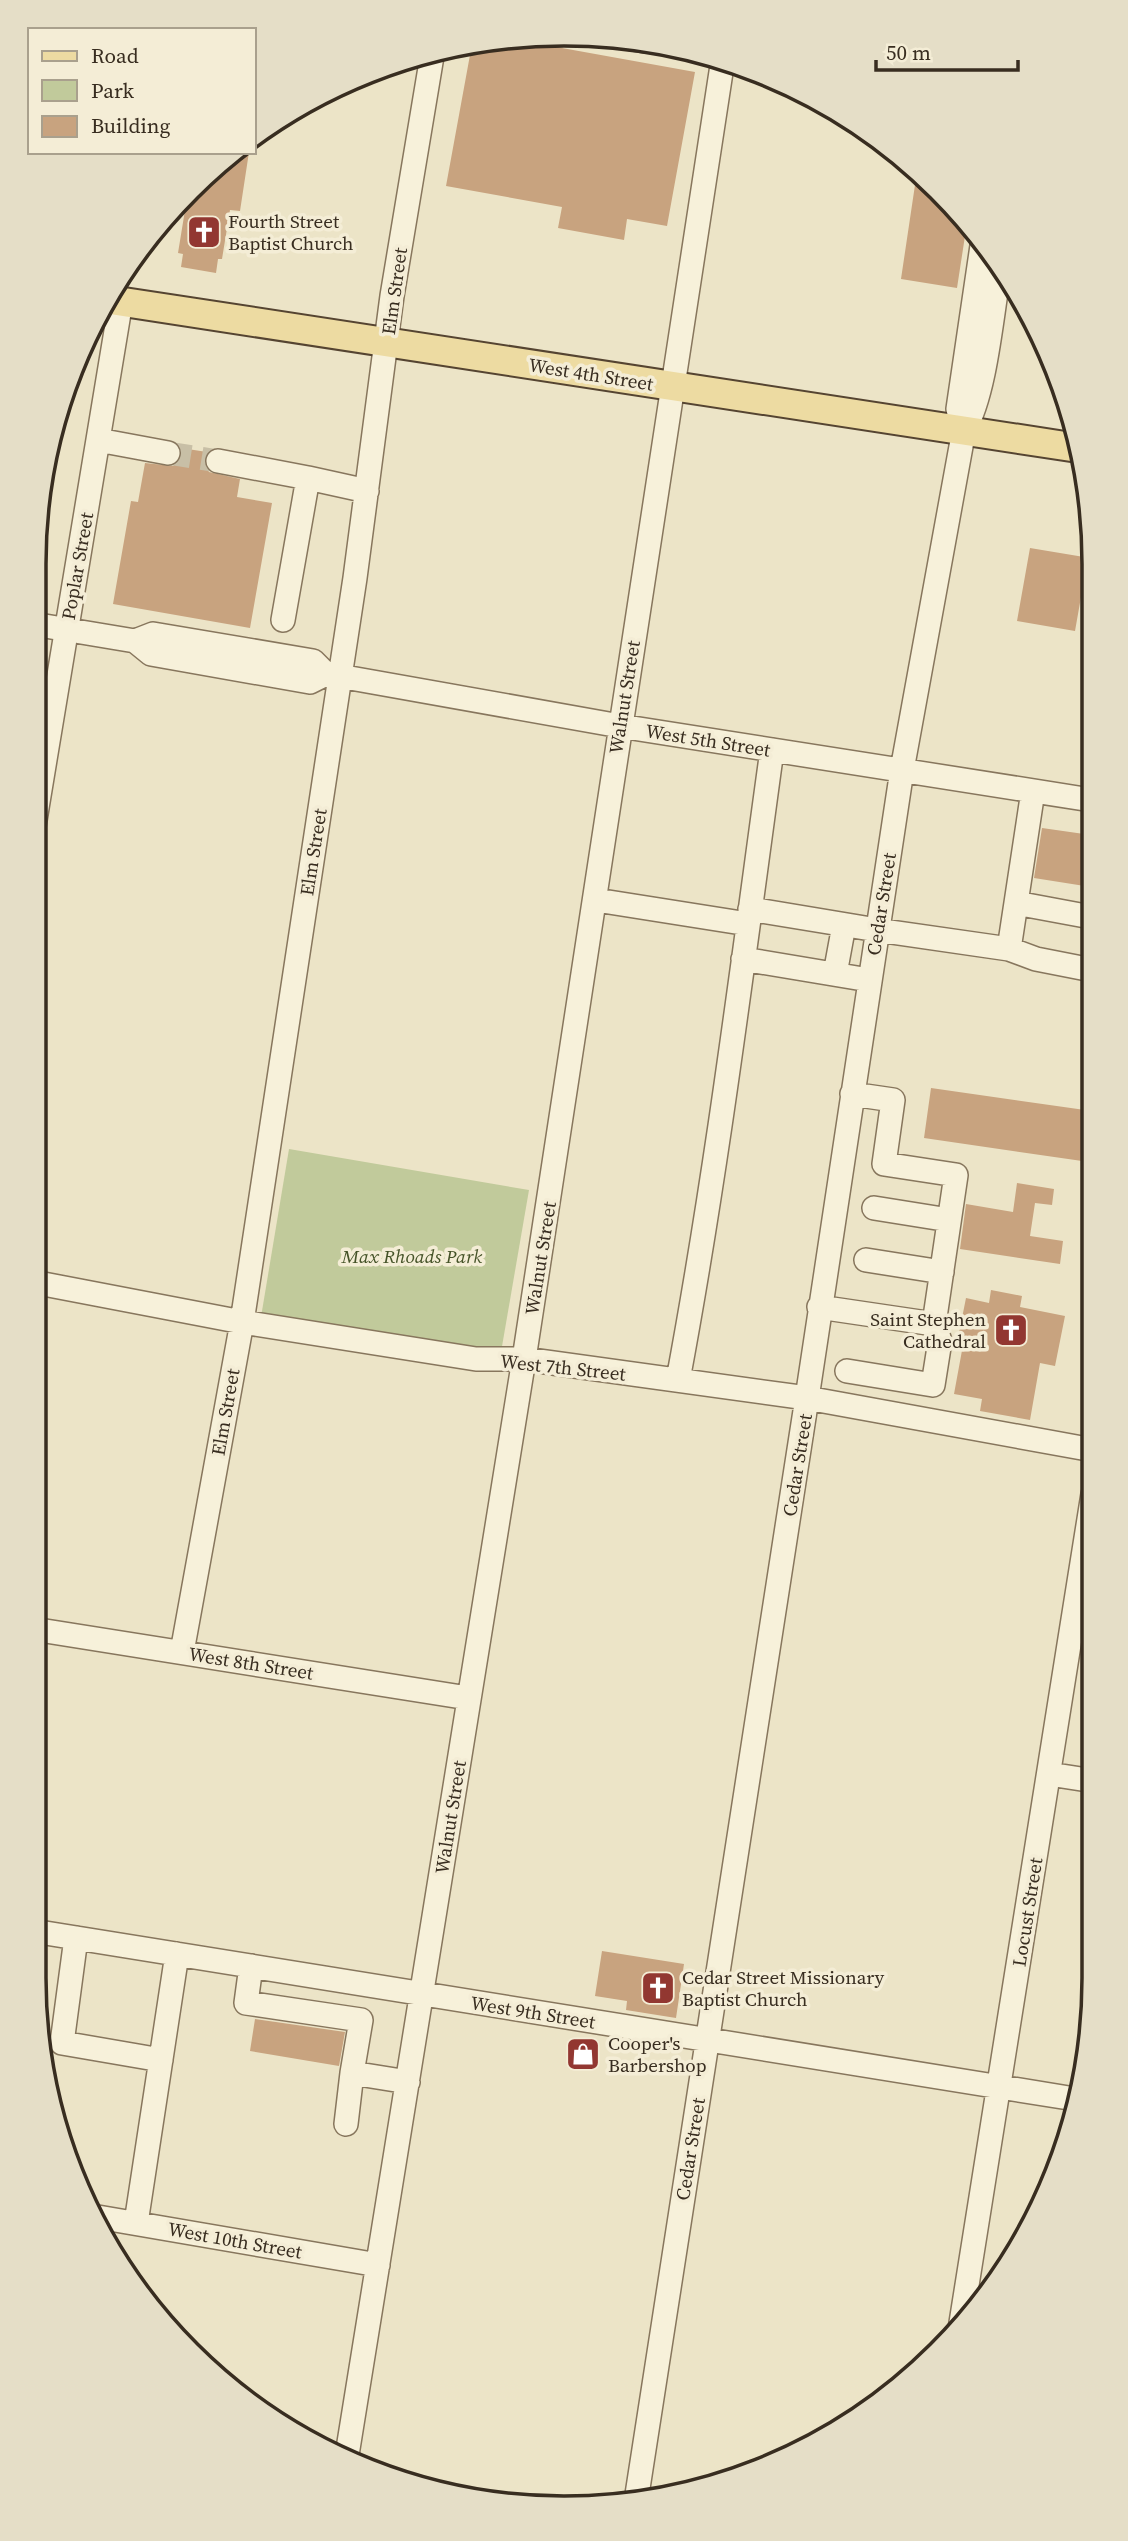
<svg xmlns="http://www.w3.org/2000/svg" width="1128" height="2541" font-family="'Source Serif 4',serif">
  <rect width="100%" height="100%" fill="#ece4c7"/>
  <path fill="#c1ca9b" d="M289,1149L529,1190L500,1358L261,1317Z"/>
  <path fill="#c8a37f" d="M506,38L695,72L667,226L627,219L624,240L558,228L562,207L446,186L472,44Z
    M231,152H249L240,211L230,210L222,259H218L216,273L181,267L183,254L178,253L186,204L177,203Z
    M915,185L932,187L967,223L957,288L901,279Z
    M181,448L207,452L205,465L209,472L240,479L237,497L272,503L250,628L113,604L131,501L138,502L145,463L173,466L182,456Z
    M1030,548L1090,558V581L1084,580L1075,631L1017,621Z
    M1042,828L1091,835V887L1034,878Z
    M931,1088L1092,1111L1089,1162L924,1138Z
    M1017,1183L1054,1189L1052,1205L1035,1203L1030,1236L1063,1241L1060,1264L960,1249L966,1204L1013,1212Z
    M991,1290L1022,1296L1020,1307L1065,1316L1055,1366L1040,1363L1030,1420L980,1411L982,1399L954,1394L963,1345L957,1343L966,1298L989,1303Z
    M602,1951L684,1964L676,2018L626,2010L627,2001L595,1996Z
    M255,2019L345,2032L339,2066L250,2051Z"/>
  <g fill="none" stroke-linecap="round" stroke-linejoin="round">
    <path stroke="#c8bfa6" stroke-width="23" stroke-dasharray="23 11" stroke-linecap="butt" d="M168,453L218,461"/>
    <g stroke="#87765d" stroke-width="26">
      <path id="minor" d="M628,38L645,41
        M964,430L958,409L983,239
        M98,440L168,453
        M218,461L308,478
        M283,620L308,478L367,491
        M33,624L135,641L153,634L313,661L326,674
        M135,641L151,654L310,682L326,674L339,676L620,726L1091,800
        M33,832L121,301
        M596,900L748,924
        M1016,903L1091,917
        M750,909L877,930L1009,949L1036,959L1092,970
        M1009,949L1033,791
        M743,959L869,980
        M835,974L844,925
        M874,1208L949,1220
        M866,1260L942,1272
        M33,1282L242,1322L476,1359H524L807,1398L1093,1450
        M819,1307L934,1324L956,1175L884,1164L893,1100L852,1094
        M847,1371L933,1385L940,1341L934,1324
        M678,1380C717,1171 743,960 772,750
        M33,1629L468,1698
        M182,1652L242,1322L355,578L392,296L433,50
        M1049,1774L1094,1781
        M33,1931L1075,2099
        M76,1938L62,2043L161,2060
        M251,1966L246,2003L361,2020L352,2073L408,2082
        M346,2124L352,2073
        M92,2216L378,2265
        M136,2223L177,1954
        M960,2329L1093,1494
        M347,2455L524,1359L723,59
        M636,2501L807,1398L902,770L964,430C986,393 992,311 1000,266"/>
    </g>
    <g stroke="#554431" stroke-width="32">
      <path id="major" d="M104,299L1078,448"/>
    </g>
    <use href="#minor" stroke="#f7f1da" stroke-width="23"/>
    <use href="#major" stroke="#eddba2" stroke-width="28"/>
  </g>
  <defs>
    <g id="church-square" transform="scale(1.75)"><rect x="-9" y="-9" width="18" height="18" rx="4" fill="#923731" stroke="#f4edd6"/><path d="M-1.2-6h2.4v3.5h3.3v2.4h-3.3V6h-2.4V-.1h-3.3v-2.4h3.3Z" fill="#fff"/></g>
    <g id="shop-square" transform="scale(1.75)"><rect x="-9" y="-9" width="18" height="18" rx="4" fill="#923731" stroke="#f4edd6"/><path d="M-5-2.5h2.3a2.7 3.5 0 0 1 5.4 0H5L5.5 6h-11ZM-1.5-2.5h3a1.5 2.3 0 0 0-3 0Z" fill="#fff"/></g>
  </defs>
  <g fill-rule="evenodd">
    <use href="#church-square" x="204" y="232"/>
    <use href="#church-square" x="1011" y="1330"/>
    <use href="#church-square" x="658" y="1988"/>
    <use href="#shop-square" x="583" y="2054"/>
  </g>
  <g text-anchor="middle" stroke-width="7" stroke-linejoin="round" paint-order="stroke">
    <g font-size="19" fill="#382d20" stroke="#f4edd6" text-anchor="start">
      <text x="228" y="228">Fourth Street<tspan x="228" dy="22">Baptist Church</tspan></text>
      <text x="986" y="1326" text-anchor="end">Saint Stephen<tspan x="986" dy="22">Cathedral</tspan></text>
      <text x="682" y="1984">Cedar Street Missionary<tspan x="682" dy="22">Baptist Church</tspan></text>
      <text x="608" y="2050">Cooper's<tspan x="608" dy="22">Barbershop</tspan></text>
    </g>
    <g font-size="19" fill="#382d20" stroke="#f4edd6">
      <text transform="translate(394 291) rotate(-82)" y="7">Elm Street</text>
      <text transform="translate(591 374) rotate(9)" y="7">West 4th Street</text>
      <text transform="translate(77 566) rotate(-80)" y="7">Poplar Street</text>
      <text transform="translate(624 697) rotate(-81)" y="7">Walnut Street</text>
      <text transform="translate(708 740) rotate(9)" y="7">West 5th Street</text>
      <text transform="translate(313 852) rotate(-81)" y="7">Elm Street</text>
      <text transform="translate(881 904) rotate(-81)" y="7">Cedar Street</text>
      <text transform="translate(540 1258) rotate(-81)" y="7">Walnut Street</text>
      <text transform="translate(563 1367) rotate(6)" y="7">West 7th Street</text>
      <text transform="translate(225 1412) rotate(-80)" y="7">Elm Street</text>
      <text transform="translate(797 1465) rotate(-81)" y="7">Cedar Street</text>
      <text transform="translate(251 1663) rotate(9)" y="7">West 8th Street</text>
      <text transform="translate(450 1817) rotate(-81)" y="7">Walnut Street</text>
      <text transform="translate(1027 1912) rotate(-81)" y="7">Locust Street</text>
      <text transform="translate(533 2012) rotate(9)" y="7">West 9th Street</text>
      <text transform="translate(690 2149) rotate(-81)" y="7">Cedar Street</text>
      <text transform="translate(235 2240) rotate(10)" y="7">West 10th Street</text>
    </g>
    <g font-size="19" font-style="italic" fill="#455328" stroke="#f4edd6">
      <text x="412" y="1263">Max Rhoads Park</text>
    </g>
  </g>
  <path d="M0 0H1128V2541H0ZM564 46H564A518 518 0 0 1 1082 564V1978A518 518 0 0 1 564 2496H564A518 518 0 0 1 46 1978V564A518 518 0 0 1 564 46Z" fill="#e5dec7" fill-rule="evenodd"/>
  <path fill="none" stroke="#382d20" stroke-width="3.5" d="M564 46H564A518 518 0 0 1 1082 564V1978A518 518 0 0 1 564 2496H564A518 518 0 0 1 46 1978V564A518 518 0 0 1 564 46Z"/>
  <rect x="28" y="28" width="228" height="126" fill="#f4edd6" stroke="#a9a08d" stroke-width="2"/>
  <rect x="42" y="51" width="35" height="10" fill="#eddba2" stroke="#a9a08d" stroke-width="2"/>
  <text x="91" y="63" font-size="21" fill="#382d20">Road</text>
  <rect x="42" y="80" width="35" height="21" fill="#c1ca9b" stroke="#a9a08d" stroke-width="2"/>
  <text x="91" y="98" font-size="21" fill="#382d20">Park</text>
  <rect x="42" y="116" width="35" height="21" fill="#c8a37f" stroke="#a9a08d" stroke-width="2"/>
  <text x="91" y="133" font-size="21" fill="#382d20">Building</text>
  <path d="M876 60v10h142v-10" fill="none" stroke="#382d20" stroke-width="3.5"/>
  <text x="886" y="60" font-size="21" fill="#382d20" stroke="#f4edd6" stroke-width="5" paint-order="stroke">50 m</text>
</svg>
